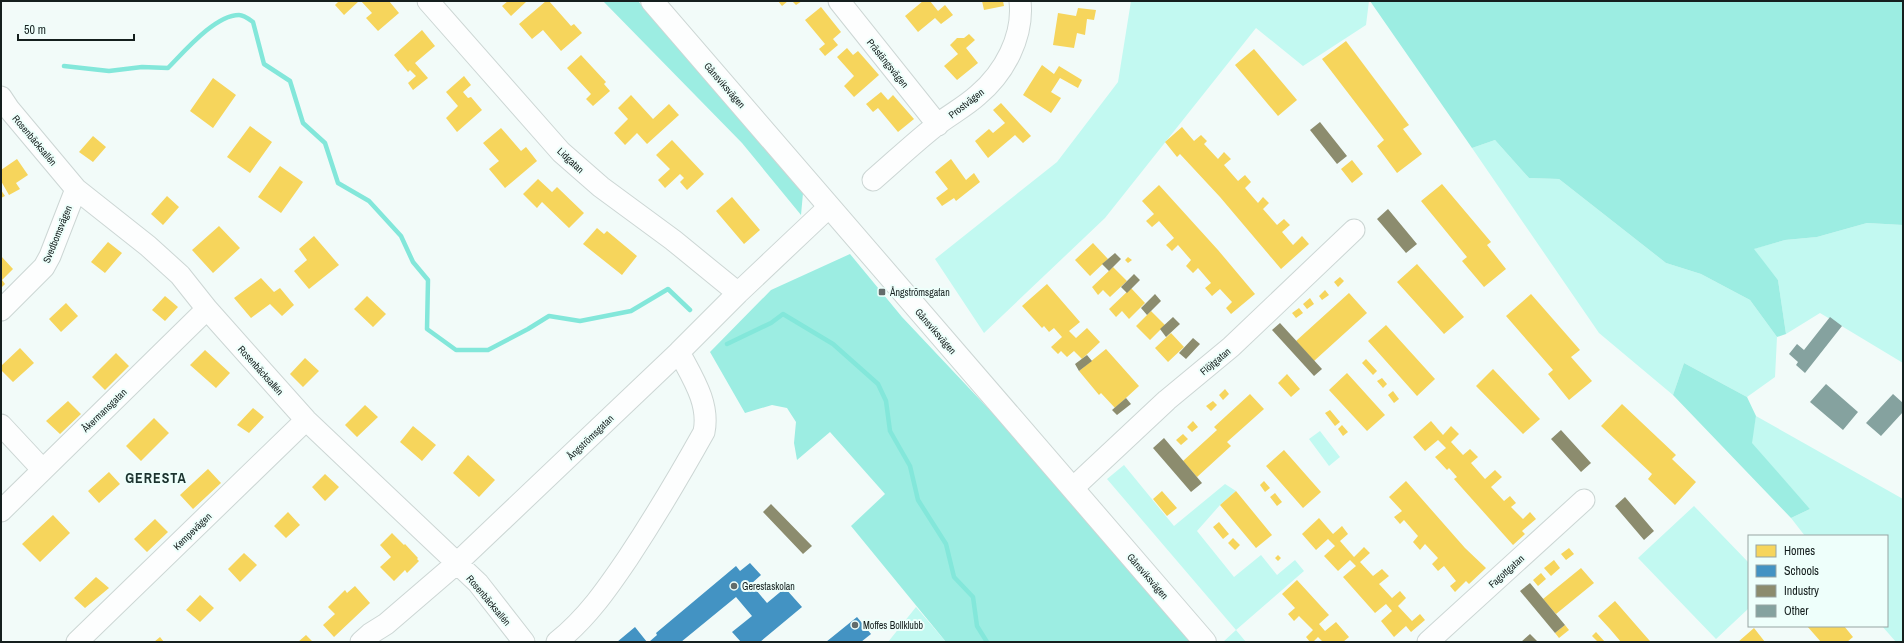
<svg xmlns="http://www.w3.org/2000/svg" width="1904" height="643" font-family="'Archivo Narrow',sans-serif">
  <rect width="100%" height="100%" fill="#f2fbf9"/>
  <path fill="#c2f9f1" d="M1131,1H1369L1366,25L1303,66L1256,28L1105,218L984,333L935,259L1057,162L1118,82Z
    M1495,140L1529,178L1559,179L1666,263L1701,274L1750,300L1777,337L1775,377L1747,397L1684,363L1673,395L1599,333L1472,148Z
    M1867,223L1903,225V363L1820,313L1786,334L1778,280L1753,249L1785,240L1817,237Z
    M1756,416L1903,499V642H1896L1882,626H1887V536H1805L1791,518L1810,509L1751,443Z
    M1320,431L1340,457L1329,466L1309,439Z
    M1124,465L1174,526L1225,484L1236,491L1220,505L1197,531L1234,577L1261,555L1277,575L1295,560L1304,571L1236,630L1246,642H1223L1236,630L1107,479Z
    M1694,506L1749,563V608L1716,639L1638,558Z
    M916,607L946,642H888Z"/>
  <path fill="#9cede2" d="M603,1H638L803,193L801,215L742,143Z
    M1370,1H1903V225L1867,223L1817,237L1785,240L1754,249L1778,280L1786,334L1777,337L1750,300L1701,274L1666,263L1559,179L1529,178L1495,140L1472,148Z
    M850,254L902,317L1000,421L1191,642H946L851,526L885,494L830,432L797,460L794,443L796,422L787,408L772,405L745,413L710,352L771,290Z
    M1684,363L1747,397L1756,416L1752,443L1810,509L1791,518L1673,395Z"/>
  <path fill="#f6d55c" d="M339,1H359L344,15L335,5Z
    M361,1H389L399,13L378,31L366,18L372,13Z
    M508,1H525L526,2L511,16L502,6Z
    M546,1H549L571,26L574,24L582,33L561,51L543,30L532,39L519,24Z
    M778,1H788L782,6Z
    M792,1H802L796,5Z
    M923,1H930L938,11L945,5L953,15L941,24L935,18L918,32L905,16Z
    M982,1H1003L1004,6L984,10Z
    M821,7L841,32L833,39L838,45L825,56L819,49L825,44L805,20Z
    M1078,8L1096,10L1094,20L1087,19L1085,35L1077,33L1074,48L1053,45L1058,13L1076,16Z
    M422,30L435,46L415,63L428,78L413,90L408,83L416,76L410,70L408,72L394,55Z
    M969,34L975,40L966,48L978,63L957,80L944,66L958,54L950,45L957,38H964Z
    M1346,41L1409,125L1403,129L1422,154L1397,173L1377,146L1384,140L1322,59Z
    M847,48L853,55L858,51L879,75L854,97L844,86L854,76L837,57Z
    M1254,49L1297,100L1278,116L1235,65Z
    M581,55L606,82L604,84L610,91L593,106L586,99L591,94L567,68Z
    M1042,65L1054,74L1059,66L1082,80L1078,88L1060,78L1051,92L1061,98L1051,113L1023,95Z
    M464,76L471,85L463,92L468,98L471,97L482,110L457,132L446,118L458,106L446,92Z
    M213,78L236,95L213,128L190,111Z
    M881,92L888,100L893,95L914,119L898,132L878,108L873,112L866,104Z
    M631,95L653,119L669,104L679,115L647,144L637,133L625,145L614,133L628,119L618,108Z
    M1001,103L1031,136L1023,143L1015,135L988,158L975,141L989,129L993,133L1005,123L993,110Z
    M250,126L272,142L250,173L227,157Z
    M1182,127L1194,141L1201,135L1207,141L1204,144L1218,159L1224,152L1231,159L1224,165L1238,181L1245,175L1251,182L1245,188L1258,203L1263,197L1269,203L1263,209L1277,225L1284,219L1290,225L1282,232L1293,245L1302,236L1309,244L1281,269L1220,197L1180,154L1177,157L1165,142Z
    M501,128L521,151L526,147L537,161L505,188L489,169L499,161L483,143Z
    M93,136L106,147L93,162L79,152Z
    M672,140L704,174L687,190L680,182L684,178L680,174L665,188L658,180L670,169L656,155Z
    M17,159L28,175L16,183L20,189L9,195L1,181V170Z
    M951,159L966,180L974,173L980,182L956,201L954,198L942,206L936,198L948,189L935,172Z
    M1352,160L1363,174L1352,183L1341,169Z
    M280,166L303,182L281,213L258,197Z
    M538,179L552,192L557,187L584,213L569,228L542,202L537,208L523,194Z
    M1442,184L1491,242L1487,245L1506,269L1484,287L1462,261L1467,257L1421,201Z
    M1159,185L1218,250L1255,294L1231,314L1226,308L1232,302L1220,289L1212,296L1205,288L1211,283L1198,268L1193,273L1186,266L1191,260L1178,245L1172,251L1166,245L1174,238L1159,221L1152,227L1146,221L1154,214L1142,201Z
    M1,190L5,196L1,198Z
    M167,196L179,207L163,225L151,214Z
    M732,197L760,230L744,244L716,211Z
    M219,226L240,248L213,273L192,250Z
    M597,228L604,234L607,231L637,256L622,275L583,244Z
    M314,236L339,265L309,289L294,271L307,260L299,249Z
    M108,242L122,253L105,273L91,262Z
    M1093,243L1108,259L1090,276L1075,260Z
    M1,256L13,269L2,280L5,284L1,288Z
    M1128,257L1132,260L1128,263L1125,260Z
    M1417,264L1464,317L1444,334L1397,282Z
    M1113,267L1127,281L1110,297L1103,290L1098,295L1092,287Z
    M1340,277L1344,281L1338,287L1334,282Z
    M261,278L274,292L280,288L294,305L282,316L270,304L251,318L234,298Z
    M1047,284L1080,322L1069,331L1076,338L1087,328L1100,342L1082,359L1074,351L1067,357L1061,351L1058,354L1051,347L1062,337L1054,328L1049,332L1044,326L1042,328L1022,306Z
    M1131,288L1145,303L1129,319L1122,311L1116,317L1109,309Z
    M1325,290L1329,295L1322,300L1319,296Z
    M1349,293L1367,313L1314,361L1296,341Z
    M1531,294L1580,350L1571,357L1592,381L1569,400L1548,374L1553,370L1506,316Z
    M165,296L178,307L165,321L152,310Z
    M367,296L386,314L373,327L354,309Z
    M1310,298L1314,304L1307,309L1303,304Z
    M66,303L78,316L61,332L49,319Z
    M1299,308L1303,313L1296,318L1292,313Z
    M1151,311L1165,325L1150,340L1136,326Z
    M1386,325L1435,379L1417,396L1368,341Z
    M1171,333L1184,347L1168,362L1155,348Z
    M20,348L34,363L13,382L1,370V366Z
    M1106,349L1139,386L1115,408L1101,393L1099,395L1079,371Z
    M205,350L230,373L216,388L190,365Z
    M116,353L129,366L105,390L92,377Z
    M305,358L319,371L303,387L290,374Z
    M1366,359L1377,371L1373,375L1362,363Z
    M1493,369L1540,419L1523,434L1476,386Z
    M1347,373L1385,415L1367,431L1329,390Z
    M1287,374L1300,389L1291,397L1278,383Z
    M1382,378L1387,384L1383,388L1377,381Z
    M1225,389L1229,394L1223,400L1219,395Z
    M1393,391L1399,399L1394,403L1388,395Z
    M1250,394L1264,409L1227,442L1231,446L1197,477L1183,461L1217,430L1214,427Z
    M68,401L81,414L60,434L46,421Z
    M1213,401L1217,405L1211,411L1206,406Z
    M1622,404L1676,455L1672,459L1696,482L1675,505L1648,479L1652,474L1601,426Z
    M365,405L378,417L357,437L345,425Z
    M253,408L264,417L249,433L237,425Z
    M1330,410L1340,422L1335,426L1325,413Z
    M154,418L169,433L141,461L126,446Z
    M1193,421L1198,427L1192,432L1187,427Z
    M1431,421L1443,435L1451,426L1459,434L1451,442L1463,455L1470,449L1478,457L1471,463L1485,479L1495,470L1502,477L1491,487L1504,501L1510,496L1516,503L1511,507L1523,519L1530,512L1536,519L1522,531L1525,534L1513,545L1454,479L1457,477L1449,468L1447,470L1435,457L1446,448L1438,440L1425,451L1413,437Z
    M1342,425L1348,432L1343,436L1338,429Z
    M413,426L436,445L422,461L400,442Z
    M1183,434L1188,439L1181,445L1176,440Z
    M1284,450L1321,492L1303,508L1266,466Z
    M468,455L495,480L479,497L453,473Z
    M208,469L221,483L193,509L180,495Z
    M109,472L120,484L99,503L88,491Z
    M325,474L339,487L325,501L312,487Z
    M1264,481L1270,488L1265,492L1260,485Z
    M1406,481L1465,548L1486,568L1469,584L1466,581L1455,592L1450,586L1456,581L1444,566L1438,571L1432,564L1438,558L1425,544L1420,550L1413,542L1418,536L1404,520L1400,524L1394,517L1402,511L1389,497Z
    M1162,491L1177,508L1167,516L1153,499Z
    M1236,491L1272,535L1256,548L1220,505Z
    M1275,493L1282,502L1277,506L1270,497Z
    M288,512L300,525L286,538L274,526Z
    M53,515L70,533L40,562L22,544Z
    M1319,518L1333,534L1342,526L1348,534L1340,541L1354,557L1364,547L1370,553L1360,562L1373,576L1382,569L1389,576L1379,584L1392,598L1400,591L1406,598L1398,606L1412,621L1420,614L1425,620L1411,632L1406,626L1394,637L1381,621L1392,611L1386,604L1375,613L1343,577L1356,566L1350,560L1338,571L1324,556L1335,546L1328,539L1316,550L1302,534Z
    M155,519L168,532L147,552L134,539Z
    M1219,522L1229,534L1223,539L1213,527Z
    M392,533L404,545L405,544L418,558L417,559L419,561L407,573L405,570L394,581L380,567L391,557L380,545Z
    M1233,538L1240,545L1235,550L1228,543Z
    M1569,548L1574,554L1566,560L1561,554Z
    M244,553L257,565L240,582L228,569Z
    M1278,555L1281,558L1278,561L1275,558Z
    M1554,560L1560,568L1551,576L1544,568Z
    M1581,568L1594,583L1556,614L1543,599Z
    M1541,573L1546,579L1538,586L1533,580Z
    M96,577L109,588L85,608L74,598Z
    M1297,580L1329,615L1319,624L1325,631L1336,622L1349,637L1343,642H1323L1318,637L1313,642H1310L1306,637L1313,630L1299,616L1294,621L1288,614L1295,608L1282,594Z
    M355,586L370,603L334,637L323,625L335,614L328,607L345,590L347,593Z
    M200,595L214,608L200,622L186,610Z
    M1615,601L1649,640L1651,642H1621L1610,629L1598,616Z
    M1565,625L1569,630L1559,638L1555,633Z
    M1807,626H1844L1853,637L1847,642H1821Z
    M1754,628L1765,642H1738Z
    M1596,632L1605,642H1598L1592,636Z
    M306,635L313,642H298Z
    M160,637L164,642H154Z"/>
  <path fill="#4393c3" d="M750,563L761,575L751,584L767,603L785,588L802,607L760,642H741L732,632L752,616L736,597L681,642H649L657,635L656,633L736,566L740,571Z
    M857,617L871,634L861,642H826Z
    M635,627L647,642H617Z"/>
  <path fill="#8c8c6e" d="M1320,122L1347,156L1337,164L1310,130Z
    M1388,209L1417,244L1406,253L1377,219Z
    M1115,253L1121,259L1109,271L1102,264Z
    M1134,274L1140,280L1127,293L1121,287Z
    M1155,294L1161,301L1147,315L1141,308Z
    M1173,317L1180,324L1166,337L1160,329Z
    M1280,323L1322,369L1314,376L1272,330Z
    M1193,338L1200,344L1186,359L1179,353Z
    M1087,355L1092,361L1079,371L1075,364Z
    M1126,398L1131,404L1117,415L1112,410Z
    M1561,430L1591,463L1581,472L1551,439Z
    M1164,438L1202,483L1191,492L1153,448Z
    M1625,497L1654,531L1644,540L1615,506Z
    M771,504L812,546L803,554L763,512Z
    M1530,583L1565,625L1555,633L1520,591Z
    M1530,634L1538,642H1521Z"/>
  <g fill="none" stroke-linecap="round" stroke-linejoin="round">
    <path stroke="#83e7da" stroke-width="4.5" d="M64,66L109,71L142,67L168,68C184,52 215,15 239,15C244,15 249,19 253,22L264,64L290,81L303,123L325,143L338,183L369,201L401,236L413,262L428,280L427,329L456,350H488L528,329L549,316L580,321L631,311L668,289L690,310
      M727,344L771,323L783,314L833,344L878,384L886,401L890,431L910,466L918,500L946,544L954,577L973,597L977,626L987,642"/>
  </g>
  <path fill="#85a29f" d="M1830,317L1842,326L1805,373L1796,365L1798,362L1789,354L1797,344L1804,350Z
    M1826,384L1858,412L1843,430L1810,402Z
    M1893,394L1903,403V412L1881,436L1866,423Z"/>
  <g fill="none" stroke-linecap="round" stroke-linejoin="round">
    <g stroke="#ccd6d4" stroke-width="23">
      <path id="minor" d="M428,1L561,152L601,187L673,240L738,293
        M839,1L938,125
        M1,97L9,109L76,189L148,246L180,275L207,309L306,420L478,583L524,642
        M873,180C895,161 916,141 938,124C951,114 966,106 978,95C1004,73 1024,37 1020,1
        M1,310L44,267L50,256L76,189
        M1,425L42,469
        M1073,488L1167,400L1231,347L1354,230
        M1,511L207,309
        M77,642L306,420
        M361,642L370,634L386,624L457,563L679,352L738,293L829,207
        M557,642C587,618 607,589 628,558C655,517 680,475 704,432C710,403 692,377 679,352
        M1428,642L1584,500"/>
    </g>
    <g stroke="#ccd6d4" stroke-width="24">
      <path id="major" d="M652,1L1205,642"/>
    </g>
    <use href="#minor" stroke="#fdfefe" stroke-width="21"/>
    <use href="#major" stroke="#fdfefe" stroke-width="22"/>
  </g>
  <g fill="#626c6b" stroke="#eefffb" stroke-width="1.5">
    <rect x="878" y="288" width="8" height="8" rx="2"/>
    <circle cx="734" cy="586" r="4"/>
    <circle cx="855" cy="625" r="4"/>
  </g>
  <g text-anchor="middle" stroke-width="4" stroke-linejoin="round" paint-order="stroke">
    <g font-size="10" fill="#151f1e" stroke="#eefffb">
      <text transform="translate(888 63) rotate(51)" y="4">Prästängsvägen</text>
      <text transform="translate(725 85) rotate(49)" y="4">Gånsviksvägen</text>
      <text transform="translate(966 103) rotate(-38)" y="4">Prostvägen</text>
      <text transform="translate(35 140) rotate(50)" y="4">Rosenbäcksallén</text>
      <text transform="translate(571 160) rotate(43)" y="4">Lidgatan</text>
      <text transform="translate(57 234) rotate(-68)" y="4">Svedbomsvägen</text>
      <text transform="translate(936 331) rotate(49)" y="4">Gånsviksvägen</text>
      <text transform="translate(1215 361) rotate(-40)" y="4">Flöjtgatan</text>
      <text transform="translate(261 370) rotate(48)" y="4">Rosenbäcksallén</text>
      <text transform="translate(104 410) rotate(-44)" y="4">Åkermansgatan</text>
      <text transform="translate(590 437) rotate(-44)" y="4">Ångströmsgatan</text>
      <text transform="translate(192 531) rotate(-44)" y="4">Kempevägen</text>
      <text transform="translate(1506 571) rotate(-42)" y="4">Fagottgatan</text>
      <text transform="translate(1148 576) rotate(49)" y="4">Gånsviksvägen</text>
      <text transform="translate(489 600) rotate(50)" y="4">Rosenbäcksallén</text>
    </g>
    <g font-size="10" fill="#151f1e" stroke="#eefffb" text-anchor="start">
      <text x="890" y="296">Ångströmsgatan</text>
      <text x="742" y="590">Gerestaskolan</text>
      <text x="863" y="629">Moffes Bollklubb</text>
    </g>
    <g font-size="14" font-weight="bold" letter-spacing="1" fill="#1c332f" stroke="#eefffb">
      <text x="156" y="483">GERESTA</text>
    </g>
  </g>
  <rect width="1904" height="643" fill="none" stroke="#151f1e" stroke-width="4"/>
  <rect x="1748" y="535" width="140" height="92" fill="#eefffb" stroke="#97a5a3"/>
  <rect x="1756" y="545" width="20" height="12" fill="#f6d55c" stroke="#97a5a3"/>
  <text x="1784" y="555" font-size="12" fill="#151f1e">Homes</text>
  <rect x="1756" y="565" width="20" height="12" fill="#4393c3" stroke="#97a5a3"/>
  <text x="1784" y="575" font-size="12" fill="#151f1e">Schools</text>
  <rect x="1756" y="585" width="20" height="12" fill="#8c8c6e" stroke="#97a5a3"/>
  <text x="1784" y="595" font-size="12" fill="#151f1e">Industry</text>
  <rect x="1756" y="605" width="20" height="12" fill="#85a29f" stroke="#97a5a3"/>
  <text x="1784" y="615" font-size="12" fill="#151f1e">Other</text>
  <path d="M18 34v6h116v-6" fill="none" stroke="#151f1e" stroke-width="2"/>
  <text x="24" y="34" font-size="12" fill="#151f1e" stroke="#eefffb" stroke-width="3" paint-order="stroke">50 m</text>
</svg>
